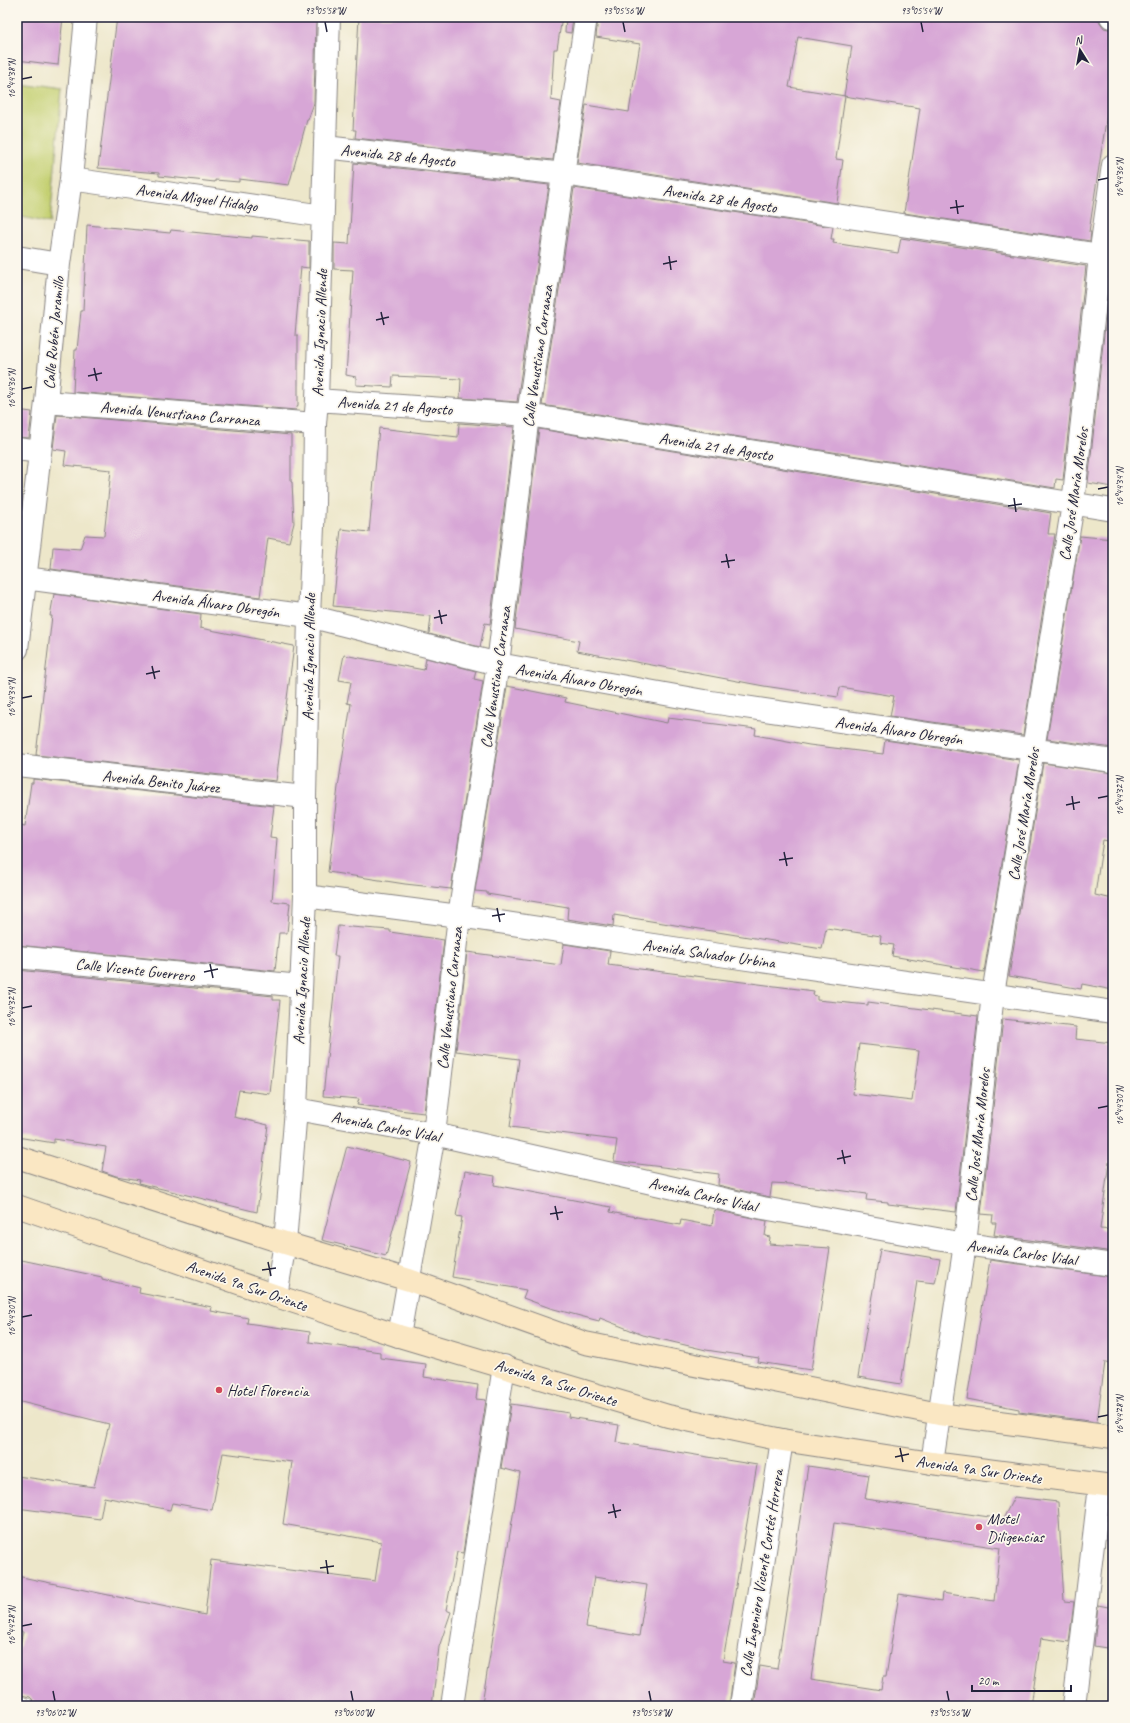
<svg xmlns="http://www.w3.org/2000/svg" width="1130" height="1723" font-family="Caveat,sans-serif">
  <rect width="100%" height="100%" fill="#fbf7ec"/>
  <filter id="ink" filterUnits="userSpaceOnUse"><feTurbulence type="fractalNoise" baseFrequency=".025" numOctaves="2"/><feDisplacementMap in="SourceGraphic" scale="8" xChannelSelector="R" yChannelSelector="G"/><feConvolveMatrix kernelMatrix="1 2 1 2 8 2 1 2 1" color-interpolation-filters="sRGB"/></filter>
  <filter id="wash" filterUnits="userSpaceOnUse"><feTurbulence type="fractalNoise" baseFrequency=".012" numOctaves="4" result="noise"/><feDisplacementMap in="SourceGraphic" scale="16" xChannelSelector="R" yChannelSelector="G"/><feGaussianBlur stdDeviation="0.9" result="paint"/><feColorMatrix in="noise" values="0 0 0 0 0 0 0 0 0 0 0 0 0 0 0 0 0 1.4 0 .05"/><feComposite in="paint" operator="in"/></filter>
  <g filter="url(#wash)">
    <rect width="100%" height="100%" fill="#ede7ca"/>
    <path fill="#c4d072" stroke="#737956" d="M17,83L62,89L50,223L17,216Z"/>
    <g id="blocks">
      <path fill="#d7a6d6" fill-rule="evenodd" d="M17,17H63L58,65L17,60Z
        M117,17H231L274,19V17H316L314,103L308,120H307L289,185L239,179V182L215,180V182L159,176V173L98,168Z
        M359,17H562L557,49H554L551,100L561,102L553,160L355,138L356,130H353Z
        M566,17H573L571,33L565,32Z
        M598,17H1078L1099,21L1104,28L1113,30V75L1089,232H1091L1090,241L904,213L920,108L844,96L852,46L798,37L789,87L845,96L836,159L843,160L837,203L577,163L586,105L629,112L640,44L596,37Z
        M354,163L549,185L517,402L460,398L461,379L393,376L392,387L356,385V377L346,375L353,270L334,269V243L349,244Z
        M574,188L833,227L831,239H834L833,243L898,253L901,238L1086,266L1063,480L1056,479L1055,488L542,405Z
        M87,225L170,233L171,230L252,238V236L309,241V268L301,267L295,335H298V405L296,410L73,392L75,350H77L81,311H83Z
        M1111,269H1113V487L1088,483Z
        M17,410L32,412L29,438L17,437Z
        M57,415L291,435V482H292L294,523L289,542L268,538L260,597L51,569L53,547L80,549L85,535L104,536L111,470L64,465L66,451L53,449Z
        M459,423L514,427L490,624L485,623L480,647L429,634L431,616L333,606L341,529L369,532L379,428L458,437Z
        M539,429L1051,513L1048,534H1055L1023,735L890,716L894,696L840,687L838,697L764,686L577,651L579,641L515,629Z
        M1080,536L1113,539V748L1047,739Z
        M54,594L201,614L200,628L294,646L276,781L36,755L52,616H50Z
        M344,655L424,670L426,658L476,671L474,679L483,681L451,889L405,884L328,872L338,787L351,704L347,703L351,682L339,680Z
        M507,686L566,698L565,702L667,723L668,718L756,729L755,735L809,745L883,754L885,740L1019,760L984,972L892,956L894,945L880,943L881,936L826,928L822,949L614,915L613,926L567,919L568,907L487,894V892L475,891Z
        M1043,763L1113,773V842L1103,840L1095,895L1113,899V990L1082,984L1081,989L1009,976Z
        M33,779L274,806L270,837L277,838L272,901L290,903L287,933H279L275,971L17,945V841L19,825L25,826L31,783H33Z
        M338,926L390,930V932L444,940L424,1113L357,1105L359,1099L323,1096L338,956H334Z
        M564,944L610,951L608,965L814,991L813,995L817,996V1000L868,1005V1002L978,1016L956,1212L888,1204V1202L866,1200L867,1194L790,1184L772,1183L770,1197L765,1196L718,1185L719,1174L614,1161L617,1140L510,1127L519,1059L456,1051L467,952L561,965ZM859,1044L919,1051L912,1101L853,1094Z
        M17,970L273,996V1000H280L270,1094L239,1090L234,1117L268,1125L257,1212L146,1185L139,1183L140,1180L116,1176L102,1171L106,1147L54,1139V1143L17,1137Z
        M1003,1019L1076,1027L1075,1039L1113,1043V1162H1109L1100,1229L1113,1230V1252L994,1235L996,1223H992L993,1215L981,1214Z
        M347,1146L411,1162L386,1256L322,1240Z
        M465,1171L495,1176L494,1185L611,1207L610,1212L680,1225L681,1220L712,1226L714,1210L767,1221L765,1236L770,1237L769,1244L830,1248L811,1370L758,1362L759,1358L706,1350L643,1335L600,1318L599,1321L550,1308L523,1298L526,1290L452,1277L462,1217L456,1216Z
        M880,1249L940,1259L935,1283L917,1281L901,1384L858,1377Z
        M17,1259L102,1277V1279L140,1288L139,1293L212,1307L211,1311L248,1318L247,1323L310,1332L309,1342L380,1352V1358L426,1364L424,1377L478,1385L476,1399L486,1400L463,1553L457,1552L446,1610L451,1612L439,1647L432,1706H55L35,1702L30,1697L17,1694V1658L23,1632L17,1631V1576L205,1615L211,1560L375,1581L381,1542L283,1524L292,1462L223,1453L212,1510L172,1503L170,1510L104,1497L100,1519L17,1508V1476L94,1487L109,1424L17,1401Z
        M990,1260L1113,1277V1363L1105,1362L1097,1422L1019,1412V1409L967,1399Z
        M511,1404L569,1413L568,1417L619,1425L616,1442L757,1465L723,1661L735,1663L729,1706H499L482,1703L520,1473L501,1468ZM594,1577L647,1585L639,1636L586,1627Z
        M808,1466L869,1475L865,1499L1003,1519L1014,1497L1058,1502L1064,1601L1074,1602L1069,1642L1041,1638L1031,1706H754L760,1666L777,1669ZM834,1523L1000,1548L994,1601L942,1593L941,1601L899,1594L886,1677H883L881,1690L811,1679Z
        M1098,1605L1113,1608V1649L1094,1646Z"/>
    </g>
  </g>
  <g filter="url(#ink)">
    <use href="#blocks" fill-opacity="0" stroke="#888482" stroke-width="1"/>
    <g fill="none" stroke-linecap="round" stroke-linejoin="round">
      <g stroke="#888482" stroke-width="16">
        <path id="lane" d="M17,1703L27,1706"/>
      </g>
      <g stroke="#888482" stroke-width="24">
        <path id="street" d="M1111,17H1113
          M325,147L564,174L1113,257
          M71,179L323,216
          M17,257L59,264
          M317,400L528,415L1113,510
          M46,402L315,424
          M17,449L40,452
          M25,578L309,616L498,664L704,701L1113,761
          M17,649L46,402L59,264L71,179L86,17
          M17,765L305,797
          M305,896L459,916L720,955L1113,1012
          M17,957L300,986
          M296,1109L434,1134L763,1208L965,1244L1113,1265
          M276,1296L285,1243L296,1109L305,896V797L309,616L314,504L315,424L317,400L329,17
          M399,1336L434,1134L459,916L498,664L528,415L586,17
          M932,1463L965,1244L993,994L1073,504L1100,256L1113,165
          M452,1706L504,1366
          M741,1706L782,1440
          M1074,1706L1100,1485"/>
      </g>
      <g stroke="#888482" stroke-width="24">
        <path id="secondary" d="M17,1157L285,1243L409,1280L585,1343L939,1414L1113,1437
          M17,1206L276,1296L399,1336L668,1416L782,1440L932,1463L1113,1486"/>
      </g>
      <use href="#lane" stroke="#fff" stroke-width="15"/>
      <use href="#street" stroke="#fff" stroke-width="22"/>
      <use href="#secondary" stroke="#fae7c3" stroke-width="22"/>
    </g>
  </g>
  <path fill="none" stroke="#22223b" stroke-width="1.5" d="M325,22L327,32M623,22L625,32M921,22L923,32M22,79L32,77M1098,180L1108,178M956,200L958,214M950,208L964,206M669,256L671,270M663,264L677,261M381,312L384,325M376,320L389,317M94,368L97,381M88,376L102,373M22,389L32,387M1098,489L1108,487M1014,498L1016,512M1008,506L1022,504M726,554L729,568M721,562L735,560M439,610L442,624M434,618L447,615M152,666L155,679M146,674L160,671M22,698L32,696M1072,796L1074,810M1098,798L1108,796M1066,805L1080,802M784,852L787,866M779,860L793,858M497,908L500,922M492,916L505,914M210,964L213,978M204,972L218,969M22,1008L32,1006M1098,1108L1108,1106M842,1150L845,1164M837,1159L851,1156M555,1206L558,1220M550,1214L563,1212M268,1262L271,1276M262,1270L276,1268M22,1317L32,1315M1098,1417L1108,1415M900,1448L903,1462M895,1457L909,1454M613,1504L616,1518M608,1513L621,1510M326,1560L328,1574M320,1568L334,1566M22,1626L32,1624M53,1691L55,1701M351,1691L353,1701M649,1691L651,1701M947,1691L949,1701"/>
  <g fill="#d1495b" stroke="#fbf7ec" stroke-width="1.5">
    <circle cx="219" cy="1390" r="4"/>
    <circle cx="979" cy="1527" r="4"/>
  </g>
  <g text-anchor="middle" stroke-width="3.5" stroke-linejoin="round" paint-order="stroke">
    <g font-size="16" fill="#22223b" stroke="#fbf7ec">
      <text transform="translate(398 155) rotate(6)" y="6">Avenida 28 de Agosto</text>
      <text transform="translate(197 197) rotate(8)" y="6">Avenida Miguel Hidalgo</text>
      <text transform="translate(720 198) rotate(9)" y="6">Avenida 28 de Agosto</text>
      <text transform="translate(53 333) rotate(-85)" y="6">Calle Rubén Jaramillo</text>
      <text transform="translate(319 333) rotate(-88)" y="6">Avenida Ignacio Allende</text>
      <text transform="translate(537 356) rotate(-82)" y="6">Calle Venustiano Carranza</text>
      <text transform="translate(395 405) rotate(4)" y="6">Avenida 21 de Agosto</text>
      <text transform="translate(180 413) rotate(5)" y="6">Avenida Venustiano Carranza</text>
      <text transform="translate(716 446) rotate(9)" y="6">Avenida 21 de Agosto</text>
      <text transform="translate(1073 494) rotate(-82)" y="6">Calle José María Morelos</text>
      <text transform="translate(216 603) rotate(8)" y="6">Avenida Álvaro Obregón</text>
      <text transform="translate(308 657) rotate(-89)" y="6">Avenida Ignacio Allende</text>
      <text transform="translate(495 677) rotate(-82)" y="6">Calle Venustiano Carranza</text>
      <text transform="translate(579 679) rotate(10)" y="6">Avenida Álvaro Obregón</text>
      <text transform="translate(899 730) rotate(8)" y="6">Avenida Álvaro Obregón</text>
      <text transform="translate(161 781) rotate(6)" y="6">Avenida Benito Juárez</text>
      <text transform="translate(1023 814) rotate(-81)" y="6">Calle José María Morelos</text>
      <text transform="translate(709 953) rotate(8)" y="6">Avenida Salvador Urbina</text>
      <text transform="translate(135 969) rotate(6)" y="6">Calle Vicente Guerrero</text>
      <text transform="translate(301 981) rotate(-87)" y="6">Avenida Ignacio Allende</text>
      <text transform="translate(449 998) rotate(-84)" y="6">Calle Venustiano Carranza</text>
      <text transform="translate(386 1126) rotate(11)" y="6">Avenida Carlos Vidal</text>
      <text transform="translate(977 1135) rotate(-84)" y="6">Calle José María Morelos</text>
      <text transform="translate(703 1194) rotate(13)" y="6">Avenida Carlos Vidal</text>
      <text transform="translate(1022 1252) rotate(8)" y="6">Avenida Carlos Vidal</text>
      <text transform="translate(247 1285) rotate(19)" y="6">Avenida 9a Sur Oriente</text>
      <text transform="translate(556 1382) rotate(17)" y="6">Avenida 9a Sur Oriente</text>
      <text transform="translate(979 1469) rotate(8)" y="6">Avenida 9a Sur Oriente</text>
      <text transform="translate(761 1573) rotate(-81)" y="6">Calle Ingeniero Vicente Cortés Herrera</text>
    </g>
    <g font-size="16" fill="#22223b" stroke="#fbf7ec" text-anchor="start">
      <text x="227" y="1396">Hotel Florencia</text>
      <text x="987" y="1524">Motel<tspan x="987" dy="18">Diligencias</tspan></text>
    </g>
  </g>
  <rect width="1130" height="1723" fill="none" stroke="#fbf7ec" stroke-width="44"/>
  <g transform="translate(1080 50) rotate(349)" stroke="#fbf7ec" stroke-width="3" paint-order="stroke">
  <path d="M0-3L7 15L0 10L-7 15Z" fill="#22223b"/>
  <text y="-6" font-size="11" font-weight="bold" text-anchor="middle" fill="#22223b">N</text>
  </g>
  <path d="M972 1685v6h99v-6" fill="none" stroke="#22223b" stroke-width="2"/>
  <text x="978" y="1685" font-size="12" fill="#22223b" stroke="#fbf7ec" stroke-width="3" paint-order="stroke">20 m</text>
  <rect x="22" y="22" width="1086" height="1679" fill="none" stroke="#22223b" stroke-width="1.5"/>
  <g font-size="10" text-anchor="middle" fill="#22223b">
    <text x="325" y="14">93°05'58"W</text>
    <text x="623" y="14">93°05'56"W</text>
    <text x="921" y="14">93°05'54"W</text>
    <text transform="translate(11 79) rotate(-90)" y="4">16°44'38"N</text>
    <text transform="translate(1119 178) rotate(-90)" y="4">16°44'36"N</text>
    <text transform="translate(11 389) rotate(-90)" y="4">16°44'36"N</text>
    <text transform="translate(1119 487) rotate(-90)" y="4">16°44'34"N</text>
    <text transform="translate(11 698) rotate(-90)" y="4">16°44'34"N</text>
    <text transform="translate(1119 796) rotate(-90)" y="4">16°44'32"N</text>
    <text transform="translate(11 1008) rotate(-90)" y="4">16°44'32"N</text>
    <text transform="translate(1119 1106) rotate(-90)" y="4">16°44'30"N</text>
    <text transform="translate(11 1317) rotate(-90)" y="4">16°44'30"N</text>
    <text transform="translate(1119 1415) rotate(-90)" y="4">16°44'28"N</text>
    <text transform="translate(11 1626) rotate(-90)" y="4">16°44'28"N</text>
    <text x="55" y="1716">93°06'02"W</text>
    <text x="353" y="1716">93°06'00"W</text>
    <text x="651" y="1716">93°05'58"W</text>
    <text x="949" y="1716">93°05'56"W</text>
  </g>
</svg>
